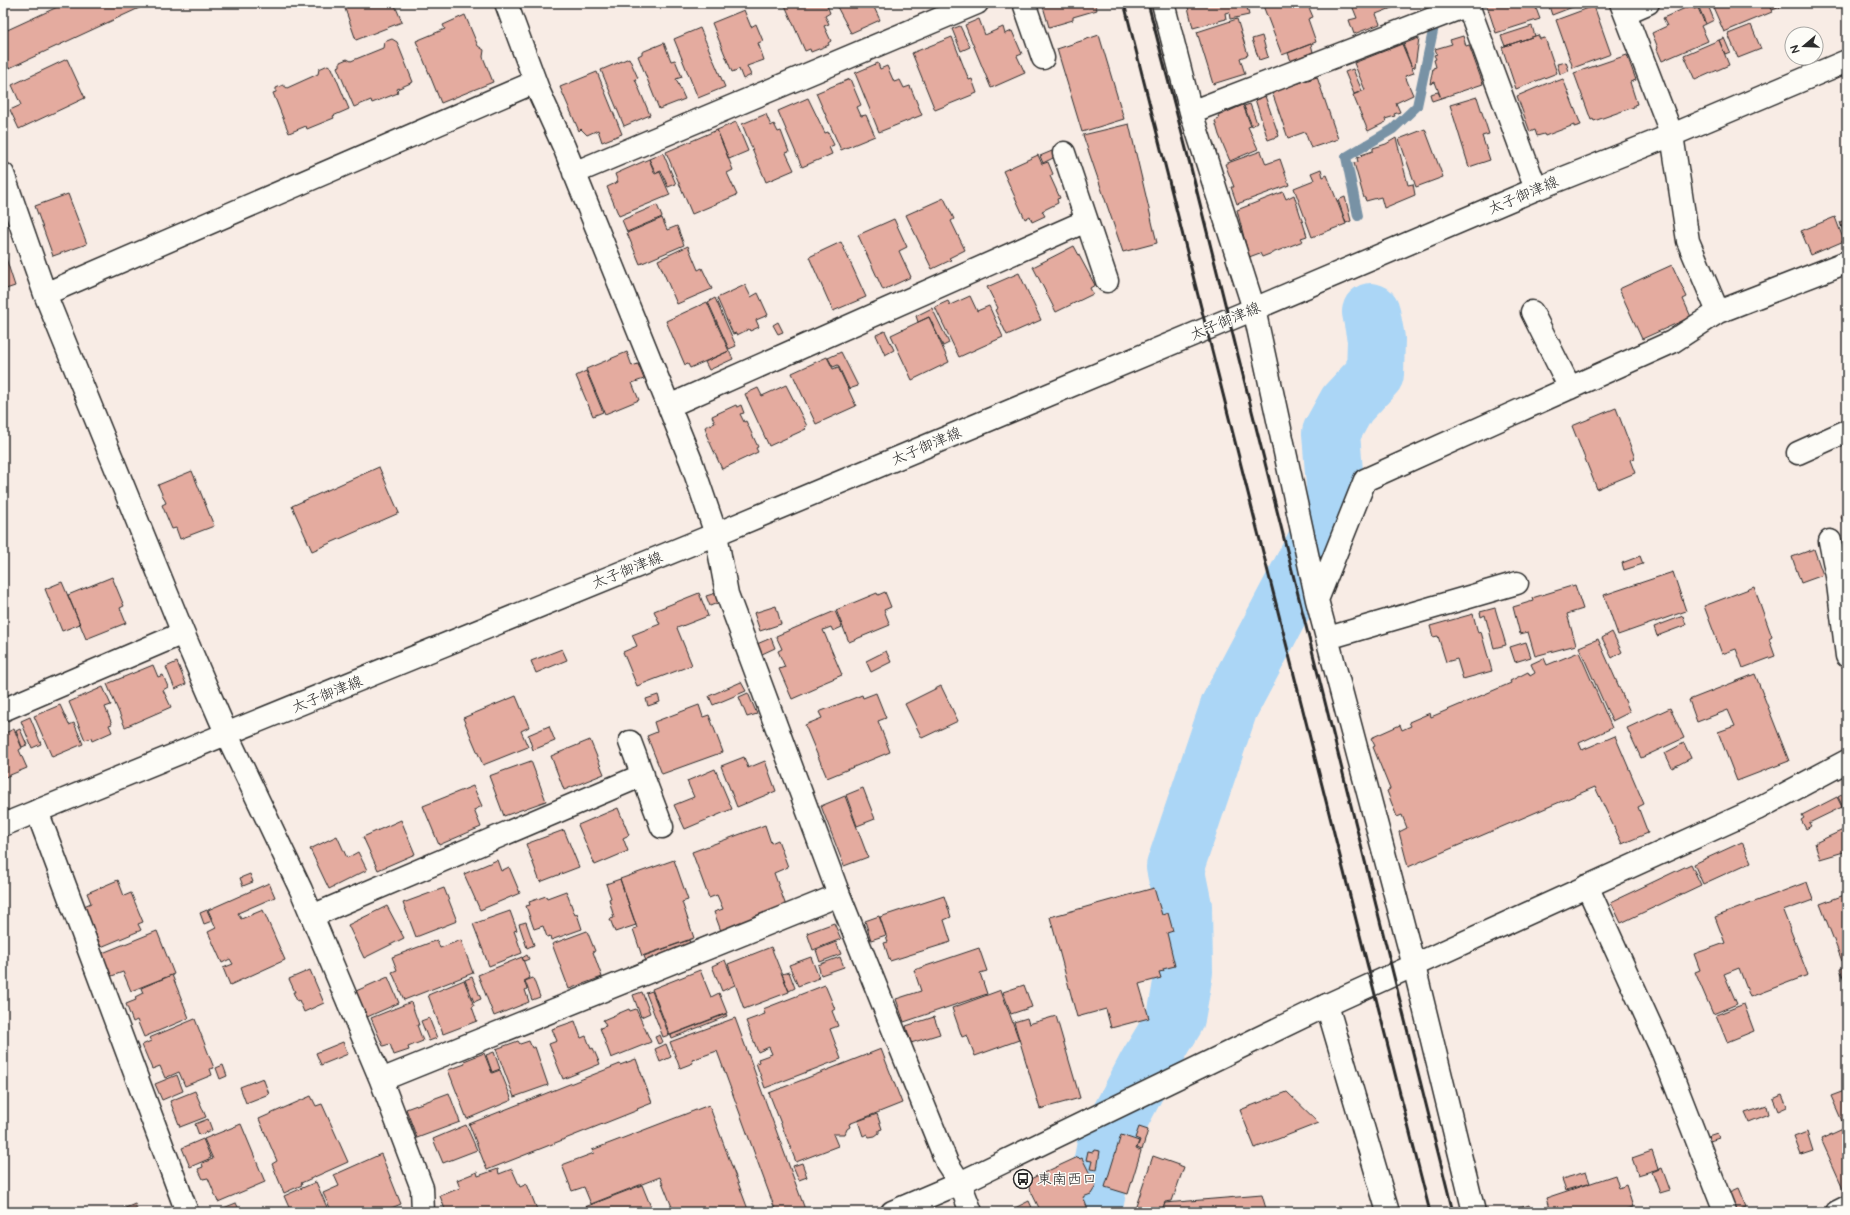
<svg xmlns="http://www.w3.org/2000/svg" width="1850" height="1215" font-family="'Architects Daughter','Klee One',sans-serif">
  <rect width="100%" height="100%" fill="#f8ece5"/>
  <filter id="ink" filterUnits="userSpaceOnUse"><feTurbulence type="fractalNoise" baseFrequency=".025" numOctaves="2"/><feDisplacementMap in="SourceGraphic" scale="8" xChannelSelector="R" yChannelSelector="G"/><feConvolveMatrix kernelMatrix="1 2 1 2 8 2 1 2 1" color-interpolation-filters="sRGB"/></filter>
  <g filter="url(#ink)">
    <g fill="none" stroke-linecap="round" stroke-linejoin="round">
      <path stroke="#7892a5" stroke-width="10" d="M1358,216L1346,157L1393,129L1417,106L1439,3"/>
      <path stroke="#abd6f6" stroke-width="58" d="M1093,1212L1106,1144L1147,1066L1176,1018L1184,972L1183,906L1175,867L1229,707L1322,531L1336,499L1331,433L1347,404L1375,374L1376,339L1371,312"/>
    </g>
    <path fill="#e4ab9f" stroke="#2b2b2b" d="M66,3H150L3,71V32Z
      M343,3H394L402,22L356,40Z
      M784,3H826L830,13L825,16L829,24L824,26L831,41L828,43L829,45L811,52L810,49L805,51Z
      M835,3H872L880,20L851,33Z
      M1042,3H1095L1097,10L1073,17V20L1049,27Z
      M1187,3H1246L1249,15L1230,19L1229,12L1225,13L1226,19L1193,28Z
      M1262,3H1307L1313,17L1308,19L1316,42L1282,55Z
      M1351,3H1402V4L1376,14L1380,24L1354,34L1349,20L1357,18Z
      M1486,3H1534L1540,19L1496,33Z
      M1548,3H1583L1552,15Z
      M1697,3H1707L1714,20L1706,24Z
      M1722,3H1768L1772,12L1724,32L1713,7Z
      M1769,3H1779L1781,7L1772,10Z
      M1692,5L1694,9L1698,8L1705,24L1701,26L1708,41L1662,61L1657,49L1658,48L1652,33L1667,26L1663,18Z
      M1594,6L1611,54L1573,68L1556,20Z
      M744,10L751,27L756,24L763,41L758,43L764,60L747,66L751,75L743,79L739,69L732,72L712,23Z
      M465,15L478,46L484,50L483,57L493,82L441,103L416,41L445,29L443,25Z
      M979,19L985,35L1003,27L1005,34L1012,31L1022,54L1017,56L1025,73L991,88L965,25Z
      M1237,19L1248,55L1240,58L1245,74L1213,84L1197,32Z
      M1751,25L1761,49L1738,58L1728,34Z
      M960,26L970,47L961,51L952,29Z
      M1532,26L1535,36L1505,46L1501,36Z
      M700,28L725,87L698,98L674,39Z
      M1099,35L1124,119L1082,132L1057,49Z
      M1538,35L1540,39L1545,38L1557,73L1516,89L1502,47Z
      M1262,36L1268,57L1259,60L1252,39Z
      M1463,36L1466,46L1469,45L1483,84L1441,98L1435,82L1430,84L1433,68L1436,67L1434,60L1436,59L1434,55L1437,54L1435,49L1452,44L1450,40Z
      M952,37L969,80L972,79L977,93L935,110L912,53Z
      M1419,38L1415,67L1412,68L1403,44Z
      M1724,38L1730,52L1725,54L1719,40Z
      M392,39L397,42L413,82L397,89L398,93L372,103L371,100L354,107L337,67L340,66V62L347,59L351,61L383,48L384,42Z
      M1719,40L1729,65L1695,80L1684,55Z
      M664,43L671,61L675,60L682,77L676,79L685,99L659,109L638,56L642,54V52Z
      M1311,44L1313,52L1291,61L1288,53Z
      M1402,44L1414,73L1405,76L1413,95L1396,103L1400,112L1394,114L1395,116L1385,119L1386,122L1368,131L1353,95L1365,90L1354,63Z
      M1627,55L1636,80L1630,82L1637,104L1634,105V107L1594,121L1593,119L1591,120L1574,73Z
      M629,58L638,78L635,79L650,115L624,126L601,70Z
      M67,59L85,98L19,129L10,110L21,105L12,85Z
      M1566,62L1569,71L1560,74L1557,64Z
      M878,63L880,69L887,66L894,82L900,80L904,88L910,86L922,115L879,132L855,73Z
      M328,65L332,68L349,109L333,116L334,118L307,129L306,126L289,133L273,93L276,92V88L283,85L287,88L318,74L319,69Z
      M1353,69L1362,91L1354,94L1345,72Z
      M597,72L622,134L602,142L598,130L587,135L581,129L579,131L560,87Z
      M1317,77L1338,139L1311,148L1305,132L1288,138L1272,92Z
      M850,79L861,105L857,107L861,116L866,115L875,136L841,150L816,93Z
      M1563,79L1581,125L1574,127V125L1545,136L1544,134L1537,136L1535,130L1530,132L1517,96L1555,80V82Z
      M1438,92L1441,98L1432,101L1430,94Z
      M1265,96L1279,136L1268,140L1255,99Z
      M1477,97L1489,134L1482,136L1490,160L1469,167L1450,105Z
      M808,98L825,133L828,132L834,145L829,147L832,154L802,167L778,111Z
      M1250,104L1257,123L1252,126L1244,106Z
      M1243,105L1251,126L1248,127L1258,149L1230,161L1219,135L1215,121L1219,119L1218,116Z
      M766,114L771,126L774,124L778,132L781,131L789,152L786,153L794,170L766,182L742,124Z
      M736,122L748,151L729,159L717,130Z
      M1129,124L1157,243L1123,252L1083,135Z
      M1425,129L1443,177L1416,187L1399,139Z
      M717,130L733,170L727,173L737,195L692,214L666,152Z
      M1396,138L1408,185L1413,184L1415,195L1384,208L1381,197L1366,201L1365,198H1364L1354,163L1358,162L1357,158L1362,156L1361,155L1373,151V148L1386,144Z
      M1052,151L1055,157L1043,163L1040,156Z
      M1261,151L1266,164L1280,159L1289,185L1237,204L1231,187H1234L1225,164Z
      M663,153L676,184L668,187L661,171L656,173L649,159Z
      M1038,155L1042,164L1048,162L1053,174L1050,176L1060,198L1057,199L1058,203L1042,211L1045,216L1032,222L1030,216L1025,219L1003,171Z
      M649,159L655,174L660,172L670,195L619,216L607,187L618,182L615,174Z
      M1321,169L1323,177L1327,175L1346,224L1312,237L1294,188L1314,180L1311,173Z
      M1283,192L1286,199L1294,195L1307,236L1301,238L1303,241L1262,257L1260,253L1249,257L1237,210Z
      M68,194L87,244L53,256L35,206Z
      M1345,197L1351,221L1346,223L1338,200Z
      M944,198L954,219L951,221L965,250L949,258L951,260L932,269L906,215Z
      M657,205L662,217L627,232L622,220Z
      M1835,217L1844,241L1811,255L1801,231Z
      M662,218L667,230L677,226L684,245L640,264L627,233Z
      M894,219L907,247L899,251L911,277L883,290L858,235Z
      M1847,219V244L1840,222Z
      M841,242L866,297L833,311L809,257Z
      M688,246L698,270L702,268L712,289L677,304L658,260Z
      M1074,246L1095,285L1090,288L1093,294L1056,312L1033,267Z
      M3,249L15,286L3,290Z
      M1672,265L1687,297L1683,299L1691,317L1642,339L1619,289Z
      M1019,273L1041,320L1007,335L995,310L998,308L987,287Z
      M745,285L751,297L758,293L768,315L756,320L759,327L750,331L749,329L737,335L736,333L733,334L717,298Z
      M970,296L977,311L989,306L1003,337L959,357L935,307L948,301L950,305Z
      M715,298L736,346L729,349L708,302Z
      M707,302L729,351L690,368L688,364L685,365L666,321Z
      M932,308L949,343L943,346L929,317L918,322L916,316Z
      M929,317L949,362L912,380L891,335Z
      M778,322L783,332L778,334L773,325Z
      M885,331L894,350L885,355L876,335Z
      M729,351L733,359L709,370L705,362Z
      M627,352L632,366L638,364L644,379L632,383L639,400L605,414L586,369Z
      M841,352L858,386L849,389L838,365L833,367L828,358Z
      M827,357L833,369L838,367L856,406L816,424L792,373Z
      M586,371L603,412L593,416L576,376Z
      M786,385L807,426L804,427L806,429L769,446L745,394L758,388L762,396Z
      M736,405L737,407L741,405L744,413L740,414L744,422L746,421L758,447L756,448L758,452L722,469L706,434L707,433L705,427L715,423L712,416Z
      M1616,408L1635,458L1630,460L1635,473L1597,489L1572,426Z
      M379,467L399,513L312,551L292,506Z
      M192,471L214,526L180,539L176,528L172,529L162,505L166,503L158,485Z
      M1847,512V529L1840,515Z
      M1814,549L1823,575L1801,583L1792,557Z
      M1640,556L1643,564L1624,570L1622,563Z
      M1673,572L1686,611L1618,635L1604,595Z
      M112,577L124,606L120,608L126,623L86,639L68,595Z
      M62,582L80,624L62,631L45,589Z
      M1575,585L1583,609L1567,614L1576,645L1535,656L1528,632L1520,634L1513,607L1533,601L1532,598Z
      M1754,587L1772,637L1769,639L1775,656L1743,668L1736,649L1722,654L1704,606Z
      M885,592L891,607L884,610L890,625L849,642L836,610L877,593L878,595Z
      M699,593L708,616L677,628L692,665L637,686L623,652L637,646L632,635L660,624L654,611Z
      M716,593L720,602L710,606L706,596Z
      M776,606L781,624L760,631L754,613Z
      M1495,608L1506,645L1494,648L1485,615L1481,617L1480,612Z
      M835,611L842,627L833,631L831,627L823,630L842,675L816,686L817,688L792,699L779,669L785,667L778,651L782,649L776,636Z
      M1473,614L1478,633L1481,632L1492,671L1463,679L1457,659L1446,662L1438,636L1433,637L1430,626Z
      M1683,616L1686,625L1657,636L1654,627Z
      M1612,632L1622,652L1612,658L1602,638Z
      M771,638L775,648L762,654L757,644Z
      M1598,639L1630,712L1612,721L1579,647Z
      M1526,642L1531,657L1515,662L1510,647Z
      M562,649L567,660L536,673L531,661Z
      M886,651L891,662L871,672L866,661Z
      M1579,652L1612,728L1579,743L1582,750L1615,736L1644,804L1638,807L1648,833L1622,844L1595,787L1408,867L1399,832L1407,828L1402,815L1397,817L1387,791L1390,789L1373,747L1375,746L1371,738L1400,725L1402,730L1411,726L1409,722L1430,713L1431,717L1511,683L1510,681L1528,672L1530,676L1535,673L1531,664L1544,658L1547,665Z
      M177,662L186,684L175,689L166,667Z
      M153,665L158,677L163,675L168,687L163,690L171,707L125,727L107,684Z
      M1755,674L1789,761L1737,781L1718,732L1735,726L1728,710L1697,722L1689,700Z
      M741,682L746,691L713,705L709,696Z
      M941,686L958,721L922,738L905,704Z
      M103,687L111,705L105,707L112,724L109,725L112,732L92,741L91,738L85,740L69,702Z
      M748,693L757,714L747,717L739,697Z
      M876,693L886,718L878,721L890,752L827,778L805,725L822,718L819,712L862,695L863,698Z
      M658,695L660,702L648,706L646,699Z
      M516,696L529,727L521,731L528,747L483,765L463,718Z
      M60,705L69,725L74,723L83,744L52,757L34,716Z
      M699,705L703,717L709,715L723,752L662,774L647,736L657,732L654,722Z
      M1670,708L1684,738L1641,758L1627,728Z
      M30,717L41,744L32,748L21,721Z
      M549,726L555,741L533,750L528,735Z
      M14,729L22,748L19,750L27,768L3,778V734Z
      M20,729L27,745L22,747L16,731Z
      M590,740L604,774L564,790L551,756Z
      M1684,743L1691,758L1672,768L1665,753Z
      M744,757L748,768L765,761L776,791L737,807L721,766Z
      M531,761L546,801L504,816L489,776Z
      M715,769L732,809L685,829L674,805L694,797L687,781Z
      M473,786L482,806L474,810L481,827L439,845L423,806Z
      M863,788L875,819L857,826L846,795Z
      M1847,792V811H1845L1838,797Z
      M845,796L868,857L844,866L821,806Z
      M1837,797L1842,807L1809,823L1811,826L1806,829L1801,820L1804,818L1802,815Z
      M618,808L629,835L623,838L628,851L595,865L578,825Z
      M401,820L415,854L378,870L363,837Z
      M765,825L771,843L778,840L788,867L774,873L786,906L721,931L714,912L723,909L717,895L709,898L692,852Z
      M1847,829V839L1843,830Z
      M564,830L579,867L540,882L526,844Z
      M1843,830L1847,842V851L1820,859L1815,843Z
      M337,836L347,858L358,852L367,870L329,889L310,849Z
      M1742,842L1751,862L1703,884L1694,864Z
      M497,860L501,871L509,867L520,893L480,910L464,874Z
      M674,860L688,900L682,902L694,938L642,956L633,929L637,928L620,879Z
      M1691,864L1701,885L1621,923L1611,902Z
      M250,874L253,882L243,886L240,878Z
      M620,879L636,925L615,932L610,919L614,918L609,899L611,898L606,884Z
      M118,880L124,896L131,893L143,922L138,924L141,930L139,931L101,947L84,906L91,903L87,893Z
      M1807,882L1813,900L1783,911L1808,975L1750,997L1739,968L1724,974L1737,1004L1713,1014L1695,972L1700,970L1694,954L1725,943L1715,917Z
      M269,883L275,897L238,913L241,919L263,910L285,960L230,985L223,968L233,964L230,959L222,963L208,932L216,928L208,910Z
      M444,888L457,921L416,937L403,903Z
      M1154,888L1162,915L1168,913L1173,931L1167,933L1175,966L1163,969L1164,971L1159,972L1161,978L1139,984L1149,1018L1111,1028L1106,1009L1077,1017L1050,917Z
      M566,891L575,915L577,914L582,929L551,940L550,936L547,937L543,926L534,929L526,906L530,905L529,902L546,896L547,898Z
      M1847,894V959L1842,961L1820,904Z
      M944,896L951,917L944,920L951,942L890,961L884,943L888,942L880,917Z
      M387,906L404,938L364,958L348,925Z
      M207,910L212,921L204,924L200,913Z
      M510,911L517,930L514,931L522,953L489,966L473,924Z
      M879,916L886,935L871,940L865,921Z
      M526,922L534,945L527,948L519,924Z
      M834,923L841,939L813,950L807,933Z
      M157,931L174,974L131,991L123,972L109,977L100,954Z
      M587,931L595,951L593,952L602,977L569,989L552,944Z
      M437,940L440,948L461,940L473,973L404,1000L392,972L397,970L392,957Z
      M689,940L691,945L646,961L644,956Z
      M836,942L841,954L820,962L816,950Z
      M771,947L789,992L744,1009L728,964Z
      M979,948L987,971L980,973L987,994L904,1022L896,999L921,991L914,970Z
      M527,955L529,959L524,961L522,958Z
      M522,957L530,978L524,981L527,989L525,990L529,1002L494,1016L478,975Z
      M811,957L819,978L798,986L789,965Z
      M840,957L844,967L821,975L818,965Z
      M725,960L735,985L722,991L712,966Z
      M1847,966V987L1840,969Z
      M310,970L324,1003L304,1012L299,1000L297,1001L293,992H295L289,979Z
      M700,970L711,997L719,993L727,1013L670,1035L652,989Z
      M789,972L795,988L789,991L782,974Z
      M172,975L189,1018L144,1037L137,1020L133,1022L126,1004L136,1000L135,997L143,993L141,988Z
      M388,977L399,1003L367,1017L356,991Z
      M472,977L481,999L474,1002L465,980Z
      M533,978L540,997L532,1000L525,981Z
      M464,980L474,1006L472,1007L477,1021L443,1034L428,995Z
      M825,985L835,1009L832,1011L838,1026L830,1029L841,1059L765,1088L756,1063L759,1062L758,1059L772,1054L769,1047L758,1052L746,1021L765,1014L763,1009Z
      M1024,985L1032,1007L1011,1014L1003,992Z
      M1001,990L1019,1040L975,1056L967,1035L962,1037L952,1008Z
      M652,991L669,1035L663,1037L646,993Z
      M642,992L650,1013L641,1017L633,995Z
      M411,1002L419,1025H417L423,1041L408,1047L409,1050L394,1055L390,1044L383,1046L371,1018Z
      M1744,1004L1754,1031L1727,1042L1716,1015Z
      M629,1009L630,1011L636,1009L651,1042L611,1058L600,1028L606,1026L603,1020Z
      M726,1014L727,1016L672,1038L671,1035Z
      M1056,1016L1080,1098L1040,1109L1014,1022L1027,1018L1029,1024Z
      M934,1017L940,1034L911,1043L906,1026Z
      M429,1018L437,1038L429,1041L421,1021Z
      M735,1018L806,1212H776L717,1051L692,1060L693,1063L680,1068L670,1042Z
      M195,1019L214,1068L210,1069L212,1075L185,1086L179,1072L165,1078L160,1066L152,1069L142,1045L151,1041L149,1038Z
      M575,1021L581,1038L586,1036L591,1049L593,1048L600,1064L563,1079L549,1044L557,1041L552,1029Z
      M660,1035L663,1042L658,1044L655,1037Z
      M518,1041L520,1044L529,1041L532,1048L535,1047L548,1085L514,1097L496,1049Z
      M343,1042L348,1054L321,1065L316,1053Z
      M666,1044L671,1057L660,1062L655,1049Z
      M881,1049L902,1103L849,1124L850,1127L847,1129L845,1134H833L838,1146L796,1162L769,1093Z
      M494,1052L500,1069L492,1072L486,1055Z
      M484,1053L492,1073L500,1070L512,1100L467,1119L448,1070L465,1064L464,1061Z
      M636,1059L652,1103L637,1109L638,1110L487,1170L469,1124L620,1064V1065Z
      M223,1065L227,1076L220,1079L216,1068Z
      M177,1075L183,1091L162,1100L155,1084Z
      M263,1078L269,1094L246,1103L240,1087Z
      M1847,1090V1197L1821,1139L1845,1128L1831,1096Z
      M195,1091L206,1117L180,1127L170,1101Z
      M1287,1092L1319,1123L1255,1148L1240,1110Z
      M449,1093L460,1122L417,1138L406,1109Z
      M1782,1095L1787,1107L1778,1111L1773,1099Z
      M311,1096L316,1106L322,1104L348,1162L301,1183L302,1185L284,1193L272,1164L277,1161L259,1119Z
      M709,1105L749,1212H674L660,1177L591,1204L584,1187L572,1191L562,1165L594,1153L592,1150Z
      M1767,1106L1769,1114L1749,1122L1745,1113Z
      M877,1114L882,1129L879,1130V1133L875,1136L869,1137L867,1134L863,1136L858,1121Z
      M208,1119L212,1130L199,1135L195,1124Z
      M241,1124L265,1182L218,1202L208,1178L203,1179L198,1169L203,1167L202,1163L213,1159L204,1139Z
      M466,1125L477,1150L443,1163L433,1139Z
      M1139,1127L1148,1130L1142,1150L1137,1148L1140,1140L1135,1138Z
      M1807,1132L1813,1151L1801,1155L1794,1137Z
      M1717,1133L1719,1138L1710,1141L1708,1136Z
      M1121,1135L1139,1141L1136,1149L1141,1151L1128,1194L1105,1187Z
      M203,1139L211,1158L190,1167L182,1148Z
      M1094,1150L1100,1151L1097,1170L1090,1169L1092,1161L1086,1160L1088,1151L1093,1152Z
      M1652,1151L1658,1169L1638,1175L1632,1158Z
      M381,1154L401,1204L382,1212H332L323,1193L339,1186L334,1175Z
      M1153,1156L1184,1167L1172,1201L1165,1202L1161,1212H1134Z
      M1078,1157L1080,1159L1082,1158L1096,1186L1091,1194L1083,1197L1089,1212H1041L1026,1181Z
      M802,1163L807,1177L799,1180L793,1166Z
      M1662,1168L1670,1190L1660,1193L1652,1172Z
      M498,1169L499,1174L512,1169L520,1187L527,1184L538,1212H446L440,1196L460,1188L457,1180L477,1172L478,1176Z
      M1586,1172L1590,1183L1566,1190L1562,1179Z
      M1615,1175L1619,1188L1626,1185L1633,1207L1626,1209L1627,1212H1550L1546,1198Z
      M316,1182L329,1212H291L284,1196Z
      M642,1185L653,1212H587L585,1207Z
      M1738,1188L1746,1207L1737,1211L1729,1192Z
      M1262,1195L1267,1212H1162L1165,1203Z
      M1029,1201L1034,1212H1007Z
      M236,1203L240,1211L237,1212L216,1211Z
      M135,1204L138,1212H116Z
      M1529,1205L1531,1212H1508Z"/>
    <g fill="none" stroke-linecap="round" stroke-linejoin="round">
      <g stroke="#2b2b2b" stroke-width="25">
        <path id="street" d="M506,3L539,92L564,147L691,461L716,534L727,594L839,895L947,1163L960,1183L971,1212
          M1024,3L1043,58
          M1163,3L1191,112L1254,309L1317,600L1414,966L1474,1212
          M1621,3L1672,135L1688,241L1718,312
          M1625,13L1648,3
          M1191,112L1468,5L1536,189
          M1064,153L1107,281
          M574,173L977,3
          M3,174L45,294L183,633L227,735L301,890L381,1080L422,1188L423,1212
          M45,294L535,82
          M1532,312L1570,388
          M669,406L1086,221
          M1798,453L1847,431
          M1830,541L1837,576L1847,656
          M1317,600L1365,480L1672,342L1718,312L1847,262
          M1328,638L1517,583
          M3,710L183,633
          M630,742L662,827
          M37,811L187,1212
          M1587,886L1663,1053L1725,1212
          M312,916L643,775
          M1327,1005L1388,1212
          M381,1080L839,895
          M1837,1212L1847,1207"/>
      </g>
      <g stroke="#2b2b2b" stroke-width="25">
        <path id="secondary" d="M892,1212L960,1183L1327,1005L1757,809L1847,761"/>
      </g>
      <g stroke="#2b2b2b" stroke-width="25">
        <path id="primary" d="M3,825L716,534L1254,309L1536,189L1672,135L1847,61"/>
      </g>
      <use href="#street" stroke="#fdfcf7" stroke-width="22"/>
      <use href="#secondary" stroke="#fdfcf7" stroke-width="22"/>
      <use href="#primary" stroke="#fdfcf7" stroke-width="22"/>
      <path stroke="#2b2b2b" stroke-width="3" d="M1124,3L1430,1212
        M1148,3L1191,168L1453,1212"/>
    </g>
  </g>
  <defs>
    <g id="bus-ring" transform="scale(1)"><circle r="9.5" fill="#fdfcf7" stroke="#2b2b2b" stroke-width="1.5"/><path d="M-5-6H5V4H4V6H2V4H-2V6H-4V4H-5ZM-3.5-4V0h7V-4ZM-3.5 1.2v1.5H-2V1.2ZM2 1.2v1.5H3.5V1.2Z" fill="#2b2b2b"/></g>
  </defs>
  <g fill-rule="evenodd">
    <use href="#bus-ring" x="1023" y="1179"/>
  </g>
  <g text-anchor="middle" stroke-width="3" stroke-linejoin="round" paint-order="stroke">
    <g font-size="15" fill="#2b2b2b" stroke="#fdfcf7">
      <text transform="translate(1523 195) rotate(-23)" y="5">太子御津線</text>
      <text transform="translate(1225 321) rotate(-23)" y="5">太子御津線</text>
      <text transform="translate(926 446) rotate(-23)" y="5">太子御津線</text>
      <text transform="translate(627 570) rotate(-22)" y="5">太子御津線</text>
      <text transform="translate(327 694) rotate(-22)" y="5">太子御津線</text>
    </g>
    <g font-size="15" fill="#2b2b2b" stroke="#fdfcf7" text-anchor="start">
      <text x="1037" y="1184">東南西口</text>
    </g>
  </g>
  <rect width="1850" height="1215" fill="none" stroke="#fdfcf7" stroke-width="16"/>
  <rect x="8" y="8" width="1834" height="1199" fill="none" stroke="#2b2b2b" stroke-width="1.5" filter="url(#ink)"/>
  <g transform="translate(1804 46) rotate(251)"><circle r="19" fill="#fdfcf7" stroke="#a9a8a5"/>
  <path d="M0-3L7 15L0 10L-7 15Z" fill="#2b2b2b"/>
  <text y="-6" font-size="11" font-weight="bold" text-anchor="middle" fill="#2b2b2b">N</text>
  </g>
</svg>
